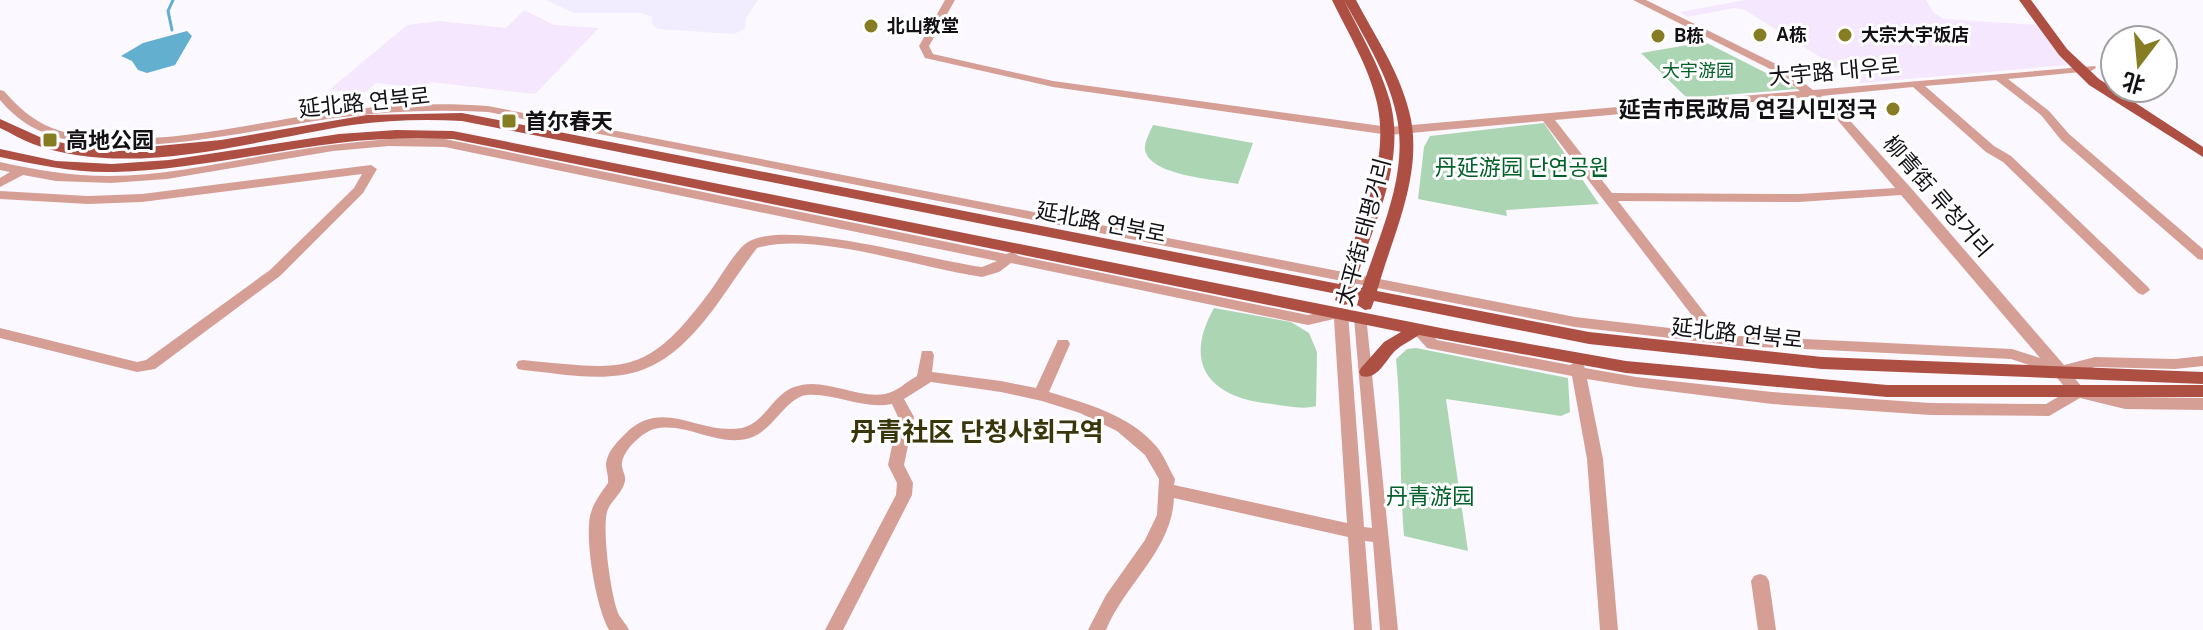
<svg xmlns="http://www.w3.org/2000/svg" width="2203" height="630" font-family="'Public Sans','Noto Sans SC','Noto Sans KR',sans-serif">
  <rect width="100%" height="100%" fill="#fcf8ff"/>
  <path fill="#f4e7fe" d="M1745,0H1926L1934,13L1944,19L2038,25L2067,65L1861,83L1745,10L1734,8L1687,17L1680,12Z
    M524,10L554,25L599,28L535,94L430,82L424,88L376,83L364,94L329,90L407,25L439,21L506,28Z"/>
  <path fill="#f1edff" d="M546,0H758L746,18L745,29L734,34L658,29L652,24V17L642,13H574Z"/>
  <path fill="#acd5b4" d="M1705,42L1798,89L1687,98L1641,53Z
    M1544,123L1599,204L1506,210L1507,216L1418,199L1424,147L1430,136Z
    M1153,125L1253,143L1238,184C1215,179 1150,176 1145,150C1144,142 1150,132 1153,125Z
    M1214,308L1291,322L1309,333L1317,352L1316,406C1303,410 1286,406 1272,404C1210,398 1182,365 1214,308Z
    M1416,348L1568,378L1570,412L1561,416L1446,399L1468,551L1404,536C1399,477 1402,418 1396,359L1407,349Z"/>
  <path fill="#63afcf" d="M187,31L192,36L175,65L147,73L138,70L132,61L121,56L143,43Z"/>
  <g fill="none" stroke-linecap="round" stroke-linejoin="round">
    <path stroke="#63afcf" stroke-width="3" d="M172,30L168,11L173,0"/>
    <path fill="#d69f96" fill-rule="evenodd" d="M945,0H955L929,46L933,54L1053,81L1389,127L1800,91L1776,72L1633,0H1646L1784,68L1813,90L2095,66L2096,68L2091,71L2008,79L2049,111L2069,134L2203,249V260L2198,259L2061,140L2041,115L1996,80L1925,86L1994,146L2011,156L2148,287L2150,290L2143,295L2138,293L2003,162L1986,152L1913,87L1821,96L1843,113L1911,188L2064,365L2095,357L2175,359L2203,356V366L2175,369L2095,367L2071,374L2083,388L2125,397L2203,398V410L2125,409L2080,398L2049,416L1930,415L1772,404L1636,387L1587,379L1603,459L1618,630H1600L1587,459L1572,376L1432,349L1427,348L1410,329L1412,325H1422L1437,340L1570,365L1577,361L1582,362L1585,368L1636,377L1772,392L1930,403L2046,404L2068,391L2053,373L2011,359L1739,346L1575,327L488,112C437,109 386,111 335,118C252,129 114,166 38,130C23,123 11,113 0,100V90L4,91C17,106 32,120 52,128C124,157 258,121 336,111C387,105 437,102 488,106L1575,317L1739,336L2012,349L2040,358L1901,195L1799,202L1618,201L1707,316L1709,319L1702,324L1697,322L1543,121L1389,135L1053,87L925,58L919,46ZM1808,97L1835,117L1895,188L1799,194L1612,193L1555,120Z
      M389,139H445L1006,254L1012,252L1019,256L1308,315L1341,308L1346,310L1348,313L1364,527L1372,528L1354,318L1356,315H1366L1398,630H1380L1373,542L1365,541L1372,630H1354L1348,537L1174,498C1172,550 1125,584 1106,630H1088L1106,595L1145,540L1157,515L1159,479L1145,455L1117,431L1080,413L1042,401L1001,392L931,382L904,399L914,417L904,465L913,483L912,495L843,630H825L896,495L897,483L888,465L898,417L892,404C863,410 836,393 807,395C786,397 774,430 750,438C717,448 687,421 654,429C643,432 623,450 622,463C621,469 626,474 625,481C623,493 610,501 607,512C602,531 611,598 619,615C622,620 626,624 629,630H609C596,607 585,542 590,516C593,503 601,493 608,483C609,474 604,467 607,459C610,449 618,441 625,434C663,396 699,436 742,428C765,423 772,395 794,387C824,376 855,399 885,394C897,392 907,381 917,376L922,351H932L934,355L932,372L1001,381L1036,388L1058,340H1068L1070,344L1049,392C1085,403 1130,415 1156,446C1164,455 1169,469 1175,479L1174,485L1347,523L1334,319L1308,325L1011,263L999,272L982,277C920,268 814,231 757,248C720,296 687,366 622,375C589,380 555,373 523,370L518,369L516,365L518,361L523,360C626,370 646,378 711,290C720,278 736,249 748,242C787,218 933,261 982,267L997,261L445,147L389,146L333,151L167,179L111,183L56,181L23,175L0,187V178L10,172L0,170V162C36,170 71,176 109,176C164,176 219,163 273,154C312,147 350,142 389,139Z
      M371,165L377,169L363,193L280,276L155,369L137,372L0,338V328L137,362L146,360L270,270L354,188L362,174L142,202L88,204L0,199V191L88,196L142,194Z
      M1760,574L1766,576L1769,581L1776,630H1758L1751,581L1754,576Z"/>
    <path fill="#ad4f43" fill-rule="evenodd" d="M1332,0H1344C1360,33 1380,66 1390,101C1407,165 1371,227 1354,287L1362,288C1380,233 1410,172 1396,113C1387,72 1363,36 1344,0H1356C1375,36 1399,71 1409,111C1425,171 1393,234 1377,291L1589,332L1822,357L2203,372V384L1822,369L1589,344L1374,301L1371,309L1365,310L1357,305L1359,298L1352,297L1349,304L1343,305L1335,300L1337,294L462,121C425,119 389,120 352,125C253,140 131,180 33,144C22,140 11,133 0,128V119L42,138L80,147L126,149L221,140L367,115L462,113L1339,284C1357,225 1391,166 1377,103C1369,67 1348,33 1332,0Z
      M2019,0H2031L2067,49L2099,79L2203,147V157L2089,85L2059,55Z
      M396,130L453,131L1451,330L1626,361L1887,385H2203V397H1887L1626,373L1419,335C1412,340 1403,344 1396,350C1385,360 1378,381 1361,376L1359,372L1361,368L1384,342L1401,332L453,139C414,138 376,138 338,143C263,152 190,170 114,172C75,173 38,165 0,157V149L56,161L112,164L169,160L339,134Z"/>
  </g>
  <g fill="#867d23" stroke="#fff" stroke-width="3">
    <circle cx="871" cy="26" r="8"/>
    <circle cx="1760" cy="35" r="8"/>
    <circle cx="1845" cy="35" r="8"/>
    <circle cx="1658" cy="36" r="8"/>
    <circle cx="1893" cy="109" r="8"/>
    <rect x="501" y="113" width="16" height="16" rx="4"/>
    <rect x="42" y="132" width="16" height="16" rx="4"/>
  </g>
  <g text-anchor="middle" stroke-width="6" stroke-linejoin="round" paint-order="stroke">
    <g font-size="18" font-weight="bold" fill="#141116" stroke="#fff" text-anchor="start">
      <text x="887" y="32">北山教堂</text>
      <text x="1776" y="41">A栋</text>
      <text x="1861" y="41">大宗大宇饭店</text>
      <text x="1674" y="42">B栋</text>
    </g>
    <g font-size="18" fill="#006029" stroke="#fff">
      <text x="1698" y="77">大宇游园</text>
    </g>
    <g font-size="22" fill="#141116" stroke="#fff">
      <text transform="translate(1834 71) rotate(-5)" y="8">大宇路 대우로</text>
      <text transform="translate(364 102) rotate(-6)" y="8">延北路 연북로</text>
      <text transform="translate(1938 196) rotate(49)" y="8">柳青街 류청거리</text>
      <text transform="translate(1101 222) rotate(11)" y="8">延北路 연북로</text>
      <text transform="translate(1363 232) rotate(-75)" y="8">太平街 태평거리</text>
      <text transform="translate(1737 333) rotate(6)" y="8">延北路 연북로</text>
    </g>
    <g font-size="22" font-weight="bold" fill="#141116" stroke="#fff" text-anchor="start">
      <text x="1877" y="117" text-anchor="end">延吉市民政局 연길시민정국</text>
      <text x="525" y="129">首尔春天</text>
      <text x="66" y="148">高地公园</text>
    </g>
    <g font-size="22" fill="#006029" stroke="#fff">
      <text x="1522" y="175">丹延游园 단연공원</text>
      <text x="1430" y="504">丹青游园</text>
    </g>
    <g font-size="26" font-weight="bold" fill="#3a360b" stroke="#fff">
      <text x="977" y="441">丹青社区 단청사회구역</text>
    </g>
  </g>
  <g transform="translate(2139 64) rotate(196)"><circle r="38" fill="#ffffff" stroke="#a1a0a2" stroke-width="2"/>
  <path d="M0-6L14 30L0 20L-14 30Z" fill="#867d23"/>
  <text y="-12" font-size="22" font-weight="bold" text-anchor="middle" fill="#141116">北</text>
  </g>
</svg>
